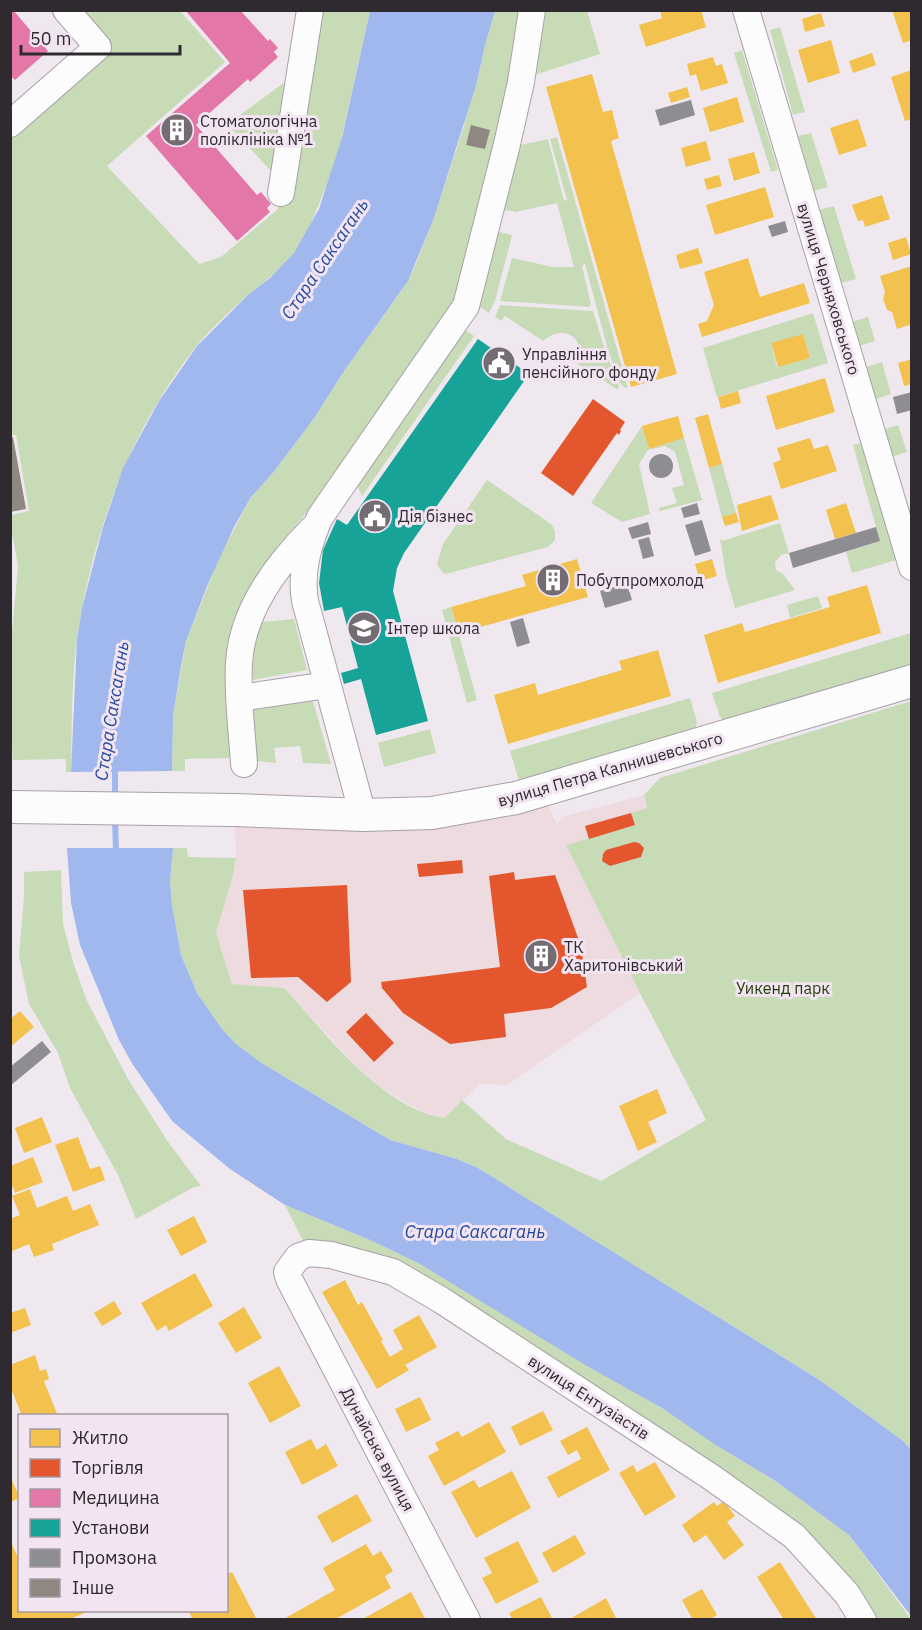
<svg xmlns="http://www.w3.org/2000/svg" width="922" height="1630" font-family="'IBM Plex Sans',sans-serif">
  <rect width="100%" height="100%" fill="#f0e8ef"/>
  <path fill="#eddbe0" d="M541,791L557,824L562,817L644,795L647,809L635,825L566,845L640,993L507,1085L480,1084L445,1118L423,1112L386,1091L362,1072L284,988L232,984L216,933L233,875L236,858L234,810Z"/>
  <path fill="#c7dbb7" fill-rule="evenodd" d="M66,11H180L225,62L107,166L199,264L221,257L278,209L310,11H370L342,137L349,145C341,160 332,174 325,189C316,211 308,235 293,254C280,270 265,281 250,294C233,308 208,331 195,348C135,425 100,514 82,609C71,661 72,718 71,772H66V759L13,760L11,730L10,655L18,566L11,527V515L29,511L16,435H11L10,124L98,47Z
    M495,11H525L513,80L456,299L323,494L278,545L257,579L231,758L185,759V771H172L173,716L186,641L221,554L251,497L272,474L315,417L342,374L402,290L413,271L434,218L465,123L457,114L477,82L485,45Z
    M535,11H587L600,54L525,78Z
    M780,27L805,112L793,115L770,30Z
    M742,50L778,170L771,172L734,53Z
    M285,82L271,171L232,129V121Z
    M811,133L828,187L814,191L798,136Z
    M557,137L628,388L624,387L620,383L608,350L585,264L582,266L591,304L589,307L500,301L512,258L553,267H574L557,203L516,212L497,208L511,147L548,139L564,201L567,200L550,139Z
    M834,206L856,279L841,283L819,210Z
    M491,230L512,235L495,301L489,313L477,305Z
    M500,305L593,311L605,350L619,387L618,390L577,363C587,338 564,323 543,341L505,316L501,321L495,317Z
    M813,313L828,363L717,397L703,348ZM803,334L810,357L777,367L771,344Z
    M868,317L875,341L859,346L852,322Z
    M462,328L474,336L362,496L355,481Z
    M882,362L891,394L876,399L866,367Z
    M898,425L907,452L891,457L882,430Z
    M642,426L649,449L684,438L702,500L660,511L659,508L677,503L672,488L684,485L675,452L665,446L648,450L639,464L650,514L622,522L591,503Z
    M865,442L900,559L852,573L846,552L880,541L853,445Z
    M722,464L736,513L722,517L709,468Z
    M487,480L551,524L555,531V540L548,547L446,574L443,573L437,564L443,544Z
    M780,523L789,553L781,555L775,562L776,570L783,574L795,590L735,608L726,576L720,538L722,541Z
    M818,596L822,608L790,618L787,605Z
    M451,607L477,700L467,703L442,610Z
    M294,619L307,670L253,680C251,658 251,642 263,622Z
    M911,633V667L725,721L720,717L712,693Z
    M690,698L697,722L695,730L520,784L510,751Z
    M313,701L331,764L303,763L300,746L274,748L276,763L257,761L253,710Z
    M911,701V1450L903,1441L821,1381L478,1168L457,1159L390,1140L260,1062L235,1043L222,1029L197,993L181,955L172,905L170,881L173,848H187L188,857L236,858L233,875L216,933L232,984L284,988C325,1032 365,1088 422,1112C429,1115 437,1116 445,1118L462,1100L506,1139L601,1181L706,1120L640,993L566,845L634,825L631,813L647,808L644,795L660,778Z
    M430,729L436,753L384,767L378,743Z
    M61,870L63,924L74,965L87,1001L128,1079L168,1142L201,1186L194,1187L136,1219L118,1175L70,1088L58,1053L29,1004L19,956L24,896V872Z
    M285,1205L370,1240L420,1264L662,1408L714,1444L774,1480L849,1535L911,1619H863L794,1536L441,1300L309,1253Z"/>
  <path fill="#a1b8ee" d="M370,11H495L485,45L477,82L434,218L408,281L342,374L315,417L272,474L251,497L234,527L208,584L186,641L181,666L173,716L172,771L71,772L77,639L82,608L103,527L123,468L159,401L197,346L248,295L270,278L294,253L319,209L342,138Z
    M67,848H173L170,881L172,905L181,955L197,993L222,1029L235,1043L260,1062L390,1140L457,1159L478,1168L821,1381L903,1441L911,1450V1616L849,1535L774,1480L714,1444L662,1408L587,1366L420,1264L370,1240L285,1205L230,1169L172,1121L133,1065L119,1040L80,945L71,903Z"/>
  <path fill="#f2c14e" d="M660,10H701L706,27L646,47L639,25L662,18Z
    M892,10H912V40L903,43Z
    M821,13L825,26L805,32L802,19Z
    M831,40L840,73L808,83L798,50Z
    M872,53L876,65L853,73L849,61Z
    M713,57L716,66L722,64L728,83L701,91L696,74L690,76L687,64Z
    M912,70V119L905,121L891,77Z
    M592,74L603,112L612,110L619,138L611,141L677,374L631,387L546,87Z
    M687,87L690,97L671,103L668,93Z
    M737,97L744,122L710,132L703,108Z
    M858,119L867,146L839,155L830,128Z
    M706,141L711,160L686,167L681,148Z
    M754,152L760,173L734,181L728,159Z
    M719,175L722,186L707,190L704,179Z
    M765,187L774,217L715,235L706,205Z
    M882,195L890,219L865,227L863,220L858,221L852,205Z
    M906,237L911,254L893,260L888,243Z
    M698,248L703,263L680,269L676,255Z
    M748,258L760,297L804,283L810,303L702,337L698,324L707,321L714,305L704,272Z
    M912,266V324L897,329L892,312L887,310L883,299L885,292L880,276Z
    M803,334L810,358L778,367L771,343Z
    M912,359V384L904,386L898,363Z
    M825,378L835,412L776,430L766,396Z
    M738,391L741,403L721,409L718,397Z
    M708,414L722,464L709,468L695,418Z
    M678,416L684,438L649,449L642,426Z
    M810,438L814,449L828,445L837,471L781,489L773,463L781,460L777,448Z
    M771,495L779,519L742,531L737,505Z
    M846,503L856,533L835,539L826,510Z
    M736,513L739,522L725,526L722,517Z
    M577,559L588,597L459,633L451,607L526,586L522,575Z
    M712,559L717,576L700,581L695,564Z
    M867,585L881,633L718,683L704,635L742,623L745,632L830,607L827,597Z
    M658,650L671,696L508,744L494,695L535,683L538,695L622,670L619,661Z
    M20,1011L34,1027L10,1047V1019Z
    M657,1089L667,1113L648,1122L657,1142L638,1151L619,1106Z
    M42,1117L52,1142L24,1153L15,1128Z
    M78,1137L90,1169L100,1166L105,1180L73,1192L55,1145Z
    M33,1157L43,1182L15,1193L10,1180V1166Z
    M30,1189L37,1208L67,1196L73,1211L90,1204L99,1225L52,1244L54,1250L34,1257L29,1244L10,1252V1219L20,1215L12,1196Z
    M194,1216L207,1242L181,1256L167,1230Z
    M195,1273L213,1306L169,1331L166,1325L157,1331L141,1303Z
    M345,1280L358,1305L362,1302L383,1340L381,1341L390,1357L403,1349L393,1330L419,1315L437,1347L405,1365L409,1370L377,1389L322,1292Z
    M114,1301L122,1314L102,1326L94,1313Z
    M244,1307L262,1338L236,1353L218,1323Z
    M25,1308L31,1325L10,1333V1313Z
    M35,1355L40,1371L46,1369L49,1379L44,1381L58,1416H22L10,1386V1365Z
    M279,1366L301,1406L270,1423L248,1383Z
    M420,1397L431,1420L406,1432L395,1409Z
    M543,1411L553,1430L520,1446L511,1427Z
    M489,1422L506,1452L444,1486L428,1456L439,1450L435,1443L458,1431L462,1437Z
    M587,1427L610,1470L558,1498L547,1477L581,1459L577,1450L568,1455L560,1441Z
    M311,1439L317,1450L326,1444L338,1466L302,1485L285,1452Z
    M655,1462L676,1497L645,1516L619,1473L633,1465L637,1472Z
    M512,1471L531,1508L476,1538L451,1492L474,1480L479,1488Z
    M10,1476L20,1498L10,1502Z
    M357,1494L372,1521L332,1543L317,1516Z
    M724,1501L735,1516L727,1522L744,1545L724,1560L706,1535L694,1543L682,1525L714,1502L717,1506Z
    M575,1535L586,1554L553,1573L542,1553Z
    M10,1540L20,1562V1610L89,1611L68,1620H10Z
    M518,1541L539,1582L496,1604L482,1578L492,1573L484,1558Z
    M366,1544L373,1556L381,1551L393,1571L385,1576L391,1588L334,1620H282L335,1590L323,1568Z
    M780,1562L817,1620H784L757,1577Z
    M232,1572L257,1620H193L188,1610H216L217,1613L226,1610V1575Z
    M702,1589L717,1615L709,1620H693L682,1600Z
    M411,1592L426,1620H361Z
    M541,1597L553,1620H513L509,1613Z
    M606,1598L617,1620H568Z"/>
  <path fill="#e4572e" d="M593,399L625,422L620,430L621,431L619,435L617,433L573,496L541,473Z
    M631,813L635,825L589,839L585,826Z
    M634,842L639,843L644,848L641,857L610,866L602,861L603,854L606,850Z
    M462,860L463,873L419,877L417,864Z
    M514,872L515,880L555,875L581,946L587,987L551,1008L504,1014L506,1037L450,1044L403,1013L382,988L381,982L500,967L489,876Z
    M347,885L351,982L327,1002L298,977L251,978L243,890Z
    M366,1013L394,1043L374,1062L346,1032Z"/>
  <path fill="#e377a8" d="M10,10H13L48,51L15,80L10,75Z
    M185,10H240L268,41L270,39L278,48L274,52L278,57L250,82L248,79L196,125L257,195L261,192L271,204L267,208L270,212L237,241L146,136L230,63Z"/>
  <path fill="#17a398" d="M478,339L529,374L404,553L397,568L393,591L428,721L376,735L361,679L344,684L341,673L358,668L342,607L324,611L319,583L323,550L337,519L347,525Z"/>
  <path fill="#8d8d92" d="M691,100L695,115L660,126L655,110Z
    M785,221L788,232L772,237L768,226Z
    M912,392V410L897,414L893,397Z
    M649 466a12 12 0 1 1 24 0a12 12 0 1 1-24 0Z
    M697,503L700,514L684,518L681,508Z
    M702,520L711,551L695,556L685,525Z
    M648,522L651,534L632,539L628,528Z
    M876,527L880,541L793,568L789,553Z
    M649,537L654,556L643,559L638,540Z
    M627,583L632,600L605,608L600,591Z
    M523,618L530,643L517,647L510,622Z
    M42,1041L51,1052L10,1086V1067Z"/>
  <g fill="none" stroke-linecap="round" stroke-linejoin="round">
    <path stroke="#a1b8ee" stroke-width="6" d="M115,799V765
      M115,819L116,853"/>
  </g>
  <path fill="#8f8781" d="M471,125L490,130L485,149L466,145Z
    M13,437L26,509L10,512V438Z"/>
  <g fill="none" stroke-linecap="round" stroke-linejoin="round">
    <g stroke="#a7a1a7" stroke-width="28">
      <path id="minor" d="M746,10L912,567
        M10,124L98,47L66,10
        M281,193L310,10
        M240,698L327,685
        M244,764C242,731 237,696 239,663C242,610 277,565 312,529
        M363,815L305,601C300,572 308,544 320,517L466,306L507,144L521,82L532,10
        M467,1620L289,1279L287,1272L298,1257L309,1253L331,1255L393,1272L441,1300L711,1477L794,1536L847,1594L863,1620"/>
    </g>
    <g stroke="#a7a1a7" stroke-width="34">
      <path id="major" d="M10,807L234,810L363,815L432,813L516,798L912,681"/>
    </g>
    <use href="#minor" stroke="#fdfcfd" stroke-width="26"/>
    <use href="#major" stroke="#fdfcfd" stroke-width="32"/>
  </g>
  <defs>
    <g id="building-disc" transform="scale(1.725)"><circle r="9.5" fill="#736c72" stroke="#f3e4f2"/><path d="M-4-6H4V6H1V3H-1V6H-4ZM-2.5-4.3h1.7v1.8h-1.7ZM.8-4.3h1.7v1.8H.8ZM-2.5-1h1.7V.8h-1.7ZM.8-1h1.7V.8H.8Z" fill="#fff"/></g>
    <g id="civic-disc" transform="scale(1.725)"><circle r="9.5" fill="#736c72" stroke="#f3e4f2"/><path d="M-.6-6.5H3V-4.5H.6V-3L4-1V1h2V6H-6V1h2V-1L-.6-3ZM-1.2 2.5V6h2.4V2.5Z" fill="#fff"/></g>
    <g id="school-disc" transform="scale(1.725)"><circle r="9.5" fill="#736c72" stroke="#f3e4f2"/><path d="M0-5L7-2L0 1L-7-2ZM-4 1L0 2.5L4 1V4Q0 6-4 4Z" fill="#fff"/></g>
  </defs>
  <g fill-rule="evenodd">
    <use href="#building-disc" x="177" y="130"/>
    <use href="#civic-disc" x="499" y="363"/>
    <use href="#civic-disc" x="375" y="516"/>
    <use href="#building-disc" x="553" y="580"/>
    <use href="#school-disc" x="364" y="628"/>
    <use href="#building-disc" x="541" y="956"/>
  </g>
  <g text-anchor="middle" stroke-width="6" stroke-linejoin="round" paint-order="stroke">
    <g font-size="16" fill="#2f2a2f" stroke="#f3e4f2" text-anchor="start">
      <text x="200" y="127">Стоматологічна<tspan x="200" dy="18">поліклініка №1</tspan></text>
      <text x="522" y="360">Управління<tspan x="522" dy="18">пенсійного фонду</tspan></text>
      <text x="398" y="522">Дія бізнес</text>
      <text x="576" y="586">Побутпромхолод</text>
      <text x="387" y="634">Інтер школа</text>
      <text x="564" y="953">ТК<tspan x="564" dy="18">Харитонівський</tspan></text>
    </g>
    <g font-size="16" fill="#2f2a2f" stroke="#f3e4f2">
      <text transform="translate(829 289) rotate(73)" y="6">вулиця Черняховського</text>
      <text transform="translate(610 769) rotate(-16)" y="6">вулиця Петра Калнишевського</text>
      <text transform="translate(589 1397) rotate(33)" y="6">вулиця Ентузіастів</text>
      <text transform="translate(378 1449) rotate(62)" y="6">Дунайська вулиця</text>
    </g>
    <g font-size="16" fill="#1f3c04" stroke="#f3e4f2">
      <text x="783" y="994">Уикенд парк</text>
    </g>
    <g font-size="18" font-style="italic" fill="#244ba0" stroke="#f3e4f2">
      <text transform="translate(325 259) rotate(-56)" y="6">Стара Саксагань</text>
      <text transform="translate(112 711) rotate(-81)" y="6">Стара Саксагань</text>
      <text x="475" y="1238">Стара Саксагань</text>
    </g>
  </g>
  <rect width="922" height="1630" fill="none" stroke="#2f2a2f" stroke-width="24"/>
  <rect x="18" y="1414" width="210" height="198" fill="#f3e4f2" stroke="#a59aa4" stroke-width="1.5"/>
  <rect x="30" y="1429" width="30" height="18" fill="#f2c14e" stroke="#a59aa4" stroke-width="1.5"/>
  <text x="72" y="1444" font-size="18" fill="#2f2a2f">Житло</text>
  <rect x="30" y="1459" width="30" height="18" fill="#e4572e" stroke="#a59aa4" stroke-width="1.5"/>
  <text x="72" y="1474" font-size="18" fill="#2f2a2f">Торгівля</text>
  <rect x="30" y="1489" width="30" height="18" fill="#e377a8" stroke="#a59aa4" stroke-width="1.5"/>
  <text x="72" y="1504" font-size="18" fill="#2f2a2f">Медицина</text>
  <rect x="30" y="1519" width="30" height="18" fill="#17a398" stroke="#a59aa4" stroke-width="1.5"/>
  <text x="72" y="1534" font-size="18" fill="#2f2a2f">Установи</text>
  <rect x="30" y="1549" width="30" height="18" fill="#8d8d92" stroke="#a59aa4" stroke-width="1.5"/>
  <text x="72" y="1564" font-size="18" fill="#2f2a2f">Промзона</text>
  <rect x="30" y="1579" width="30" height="18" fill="#8f8781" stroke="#a59aa4" stroke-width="1.5"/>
  <text x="72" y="1594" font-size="18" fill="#2f2a2f">Інше</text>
  <path d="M21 45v9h159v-9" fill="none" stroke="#2f2a2f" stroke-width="3"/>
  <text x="30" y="45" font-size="18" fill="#2f2a2f" stroke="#f3e4f2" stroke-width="4.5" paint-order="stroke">50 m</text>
</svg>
